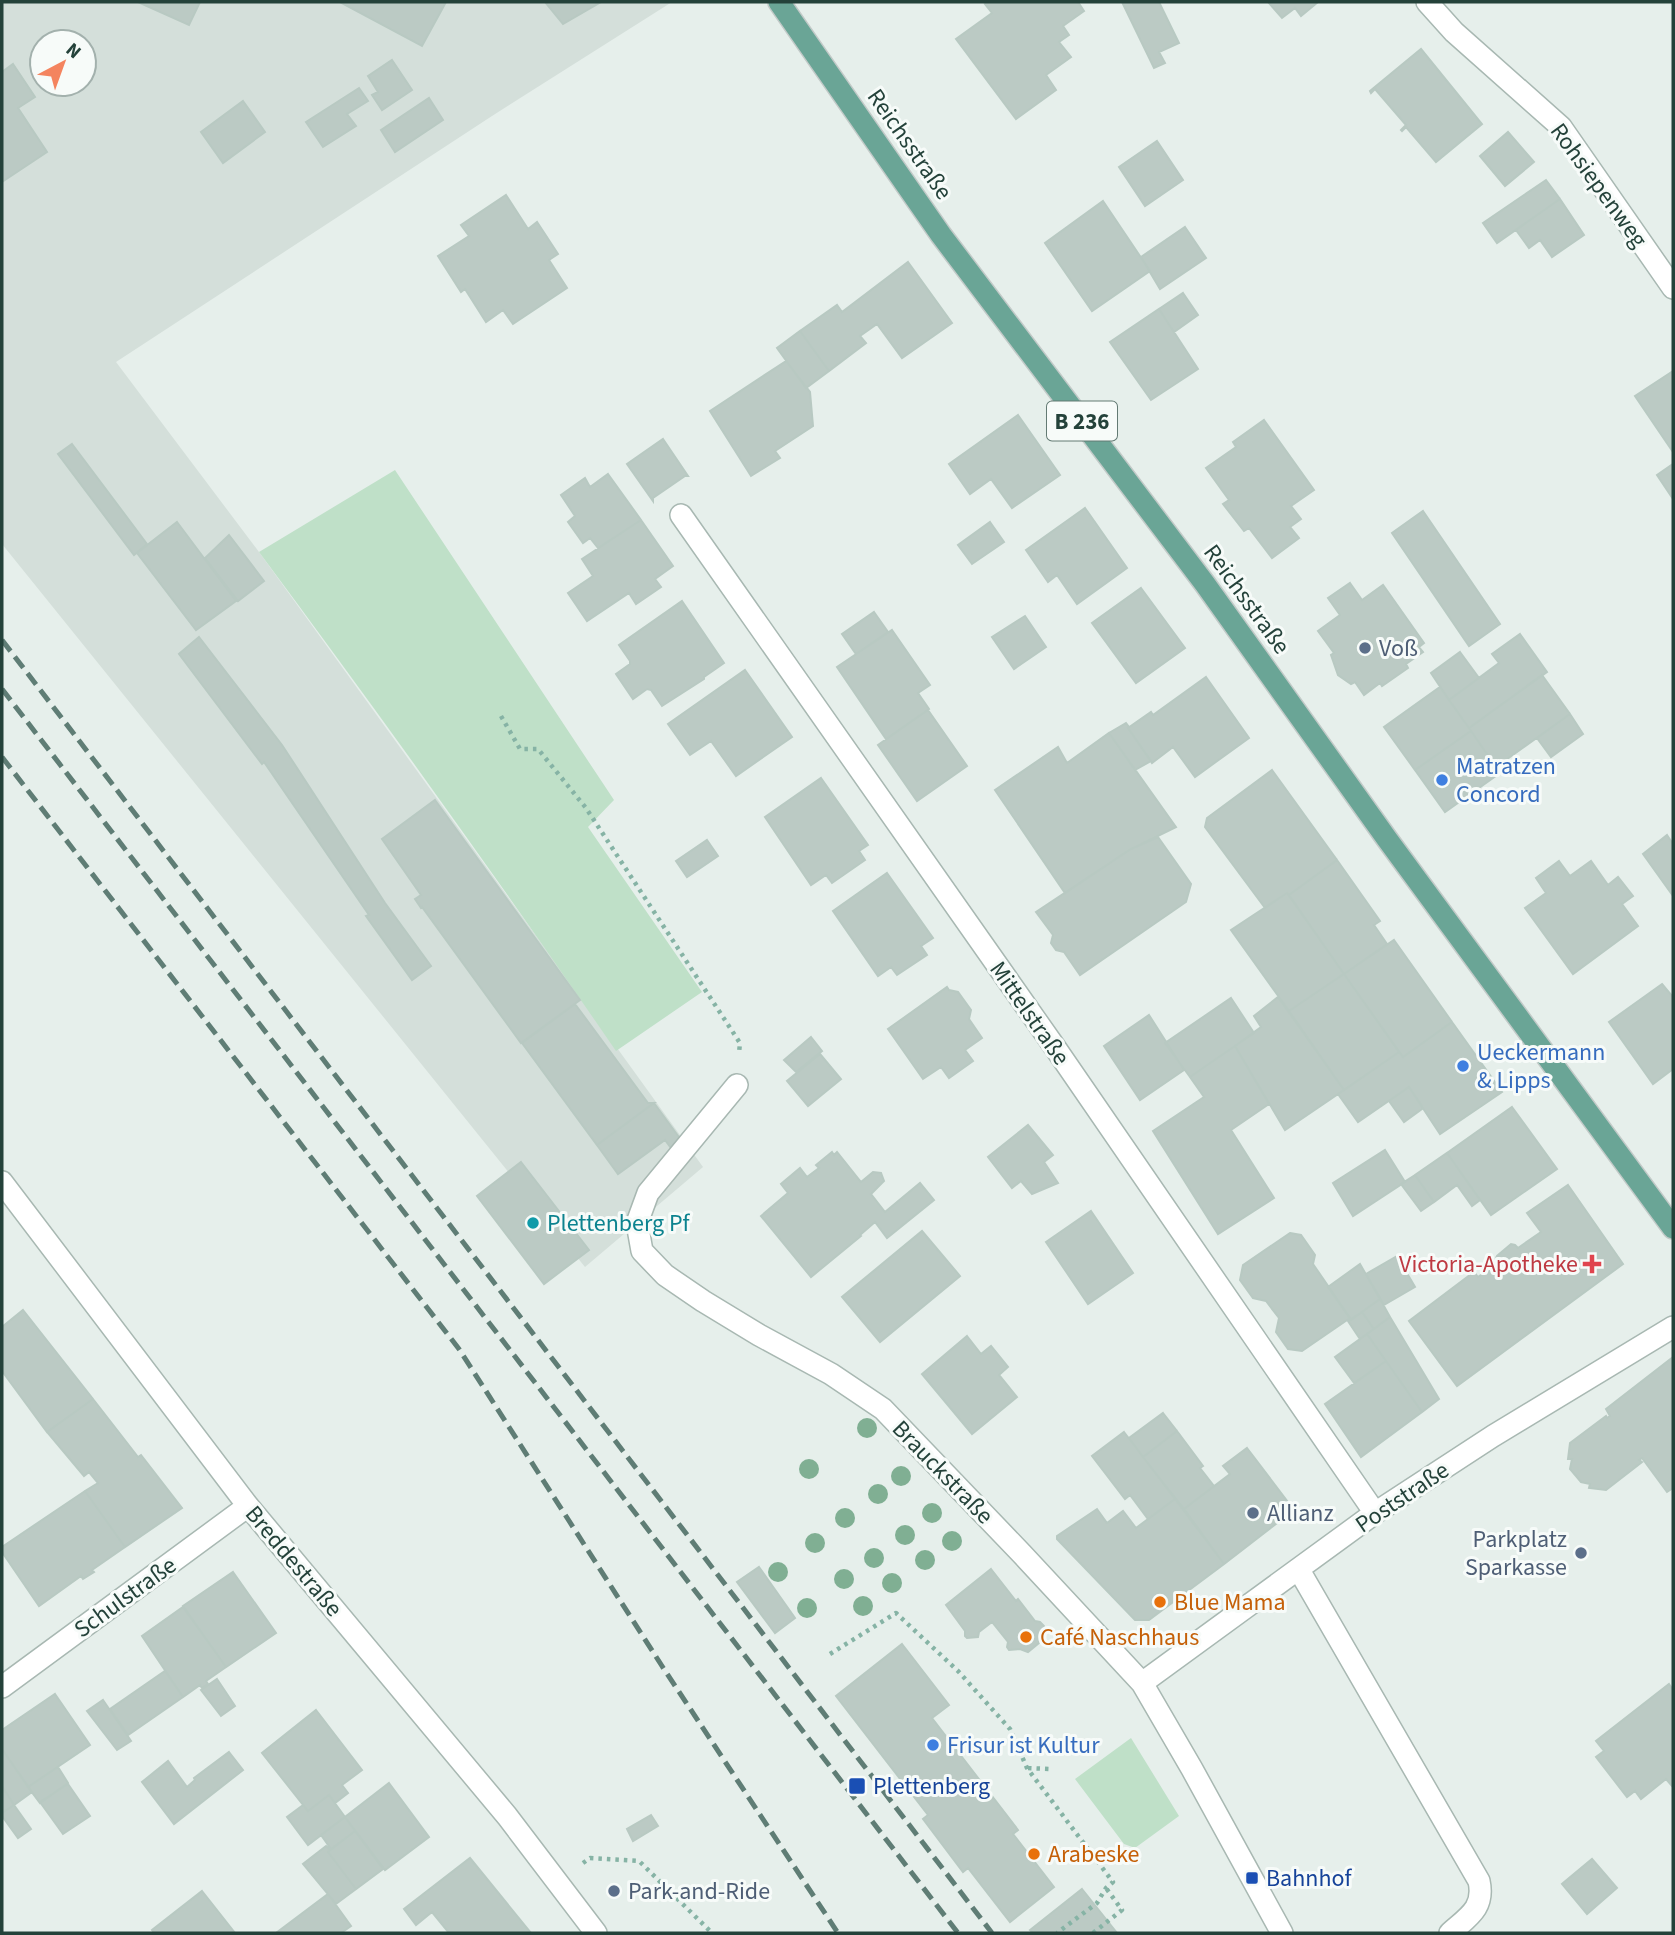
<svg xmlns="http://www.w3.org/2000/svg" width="1675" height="1935" font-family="'Source Sans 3',sans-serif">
  <rect width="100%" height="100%" fill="#e6efeb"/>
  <path fill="#d4dfda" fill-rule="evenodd" d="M2,2H672L492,116L116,362L259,552L703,1167L585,1267L2,544ZM42,42H84V84H42Z"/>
  <path fill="#bfe0c8" d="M395,470L614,800L588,827L702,992L616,1051C500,882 381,716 259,552Z
    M1131,1738L1179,1816L1135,1848L1124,1844L1075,1779Z"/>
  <path fill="#bbcac4" stroke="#b8c9c2" stroke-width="2" d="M138,2H200L189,25Z
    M340,2H446L422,46Z
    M545,2H601L563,24Z
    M989,2H1078L1084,11L1063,26L1069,35L1059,42L1071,57L1046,75L1056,90L1016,119L956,39L992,13L985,4Z
    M1122,2H1159L1179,43L1159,52L1165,63L1154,68Z
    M1268,2H1318L1301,16L1295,8L1282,18Z
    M1421,49L1482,124L1436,162L1406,127L1402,131L1401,130L1406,125L1375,89L1371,93L1370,91Z
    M392,60L412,90L382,110L372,95L378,92L368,76Z
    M13,64L35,97L18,108L47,152L2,182V72Z
    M359,88L368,101L347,114L356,126L323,147L306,122Z
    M429,98L443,120L395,152L381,130Z
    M243,101L265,132L223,163L201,132Z
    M1508,132L1534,162L1505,186L1480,156Z
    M1157,141L1183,180L1145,206L1119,167Z
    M1546,180L1560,199L1497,243L1483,223Z
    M506,195L528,229L537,222L558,254L549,260L567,288L513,324L503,310L486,322L465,289L461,292L438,256L469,236L461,225Z
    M1560,199L1584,235L1552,257L1540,240L1529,248L1516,230Z
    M1103,201L1150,271L1092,311L1045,243Z
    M1185,227L1206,258L1160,289L1141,257Z
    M908,262L952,323L902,358L877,324L860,336L866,343L829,371L800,331L837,305L842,312Z
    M1183,293L1198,315L1174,332L1159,309Z
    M1159,309L1198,369L1151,400L1110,342Z
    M800,331L829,371L806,388L777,348Z
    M786,361L810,392L813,426L775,451L780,458L751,476L710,411Z
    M1673,371V452L1635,396Z
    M1018,415L1060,475L1012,508L991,479L970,494L949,464Z
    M1264,420L1314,490L1291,506L1301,519L1290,527L1299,538L1272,558L1249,528L1244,531L1223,504L1229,500L1206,468L1236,447L1233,442Z
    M663,439L688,476H685L653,498V501L627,464Z
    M72,444L147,544L134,555L58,454Z
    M1673,464V499L1657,475Z
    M608,474L641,520L598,548L590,538L583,543L568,522L575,516L561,495L585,478L590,487Z
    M1085,508L1127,568L1077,604L1057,575L1048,582L1026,550Z
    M1423,511L1500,624L1469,646L1392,533Z
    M641,520L673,566L655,579L661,587L636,604L629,593L587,621L568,593L593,576L582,559Z
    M177,522L236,601L196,630L137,553Z
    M990,522L1004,542L972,564L958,545Z
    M229,535L264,581L238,601L205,558Z
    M1350,583L1362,600L1383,585L1424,643L1419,647L1423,652L1406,664L1408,668L1382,686L1380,683L1364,695L1355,682L1351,684L1338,675L1331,655L1334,653L1318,631L1340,615L1328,598Z
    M1141,588L1185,648L1136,683L1092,623Z
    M682,601L724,663L704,677V679L662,706L651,690L647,689L633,699L616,674L630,664V661L619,645Z
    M874,612L888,632L856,654L842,634Z
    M1025,616L1046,647L1014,669L992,637Z
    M892,630L930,685L918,693L929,709L886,739L837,667Z
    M1520,634L1547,672L1469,728L1449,700L1499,663L1492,654Z
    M199,637L282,745L385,903L431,966L412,980L366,916L369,915L264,762L262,764L179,654Z
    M1460,652L1479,678L1449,700L1431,673Z
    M745,670L792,737L736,776L711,741L690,755L668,724Z
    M1542,675L1570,714L1496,767L1469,728Z
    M1206,677L1249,738L1195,777L1173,747L1152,763L1128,728L1151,712L1153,715Z
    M1440,687L1471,731L1415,770L1384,727Z
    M928,710L967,766L917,801L878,745Z
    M1570,714L1583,734L1551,757L1537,738Z
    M1126,723L1129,727L1128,728L1151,761L1135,770L1109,733Z
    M1471,731L1500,773L1445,812L1415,770Z
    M1109,733L1176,827L1131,849L1065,893L995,790L1058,747L1067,763Z
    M1272,770L1337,860L1289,895L1287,893L1265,908L1205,827L1207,818Z
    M821,778L868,845L859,851L865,860L832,883L826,875L811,885L765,817Z
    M435,800L580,1000L521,1043L422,907L421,908L415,899L421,895L382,839Z
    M1667,835L1673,844V896L1643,854Z
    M1158,837L1191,884L1186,902L1080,975L1064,952L1056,950L1051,943L1053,935L1036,912L1131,849Z
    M707,840L718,856L687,877L676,861Z
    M1337,860L1380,921L1374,925L1387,944L1344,974L1289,895Z
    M1559,861L1570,876L1591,861L1608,885L1618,877L1633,896L1622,904L1638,926L1573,974L1525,908L1546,893L1536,878Z
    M887,873L933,938L921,946L927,955L897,975L891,967L878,976L833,911Z
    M1287,893L1344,974L1289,1011L1231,930Z
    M1394,940L1452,1022L1403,1057L1344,974Z
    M1344,974L1399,1052L1344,1090L1289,1011Z
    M1662,984L1673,997V1069L1653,1084L1609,1022Z
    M947,987L949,990L958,992L971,1010L969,1019L982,1038L965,1050L973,1061L949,1078L941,1067L923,1079L888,1029Z
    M1278,997L1344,1090L1285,1130L1235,1046L1261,1027L1254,1016Z
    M1231,998L1254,1033L1190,1077L1165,1043Z
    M575,1004L648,1103H654L597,1145L522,1043Z
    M1149,1015L1184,1070L1140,1100L1104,1046Z
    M1452,1022L1502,1092L1440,1134L1409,1087L1358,1122L1338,1094L1399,1052L1403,1057Z
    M811,1037L822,1051L796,1072L784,1060Z
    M1235,1046L1269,1104L1231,1130L1274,1198L1218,1234L1153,1131L1204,1097L1190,1077Z
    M820,1054L841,1079L808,1106L787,1081Z
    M1409,1087L1422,1106V1109L1404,1122L1389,1101Z
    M654,1103L681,1140L671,1148L665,1140L618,1174L597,1145Z
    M1512,1107L1557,1169L1491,1215L1447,1153Z
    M1028,1125L1053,1155L1044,1162L1058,1183L1032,1194L1021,1181L1012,1188L988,1157Z
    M1385,1150L1405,1182L1353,1216L1333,1183Z
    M832,1152L834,1155L837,1152L861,1182L873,1172L881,1173L884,1181L871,1194L885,1212L920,1183L934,1200L887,1238L875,1222L860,1235L861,1236L811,1277L761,1216L788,1193L781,1184L800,1168L807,1177L819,1168L816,1165Z
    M1447,1153L1480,1200L1472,1206L1457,1185L1434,1202L1415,1175Z
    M521,1162L589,1250L544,1284L477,1196Z
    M1415,1175L1434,1202L1421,1211L1401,1184Z
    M1568,1185L1623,1264L1457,1386L1409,1321L1474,1272L1478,1277L1498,1263L1495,1260L1497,1256L1511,1244L1515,1245L1518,1248L1541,1232L1527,1213Z
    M1091,1211L1133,1273L1088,1304L1046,1242Z
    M922,1231L960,1276L880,1342L842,1297Z
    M1290,1233L1301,1235L1315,1255L1313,1264L1350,1318L1302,1351L1288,1349L1276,1332L1279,1318L1266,1301L1253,1298L1240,1280L1243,1265Z
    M1397,1256L1415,1287L1384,1305L1366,1274Z
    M1360,1264L1380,1299L1351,1320L1328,1287Z
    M1380,1299L1390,1317L1374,1329L1362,1312Z
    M23,1310L93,1399L47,1432L2,1371V1327Z
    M1362,1312L1374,1329L1360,1339L1348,1321Z
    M1390,1317L1439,1399L1422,1412L1367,1334Z
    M1367,1334L1386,1361L1354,1383L1335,1357Z
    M967,1336L981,1354L991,1346L1008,1367L999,1375L1017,1397L972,1434L922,1374Z
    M1673,1357V1488L1667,1492L1642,1458L1639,1460L1642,1462L1606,1490L1589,1488L1590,1484L1581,1482L1570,1469L1572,1459H1568L1570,1443L1606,1416L1607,1418L1610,1416L1606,1409Z
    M1386,1361L1422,1412L1361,1457L1325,1404Z
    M93,1399L138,1457L141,1455L182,1508L125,1547L85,1491L98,1483L89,1472L84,1476L47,1432Z
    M1163,1413L1177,1431L1143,1457L1129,1438Z
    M1177,1431L1203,1466L1200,1468L1214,1486L1184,1509L1143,1457Z
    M1124,1432L1175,1499L1148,1519L1130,1495L1125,1499L1092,1456Z
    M1247,1448L1294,1510L1224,1564L1184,1509L1230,1474L1223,1466Z
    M85,1491L125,1547L92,1570L94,1572L83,1579L81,1576L39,1606L2,1552V1547Z
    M1175,1499L1224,1564L1149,1620H1135L1057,1539V1536L1097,1509L1107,1523L1123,1511L1136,1528Z
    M759,1567L795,1618L775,1633L737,1582Z
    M991,1569L1016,1601L1018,1599L1035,1621L1040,1622L1044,1626L1043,1631L1039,1634V1643L1028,1652L1020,1649L1009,1650L1007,1647L1008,1642L992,1622L979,1632L978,1637L967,1638L965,1636V1631L946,1605Z
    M233,1572L276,1633L226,1667L183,1606Z
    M183,1607L226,1667L206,1681L208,1684L202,1688L200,1685L183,1697L142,1636Z
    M902,1644L949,1705L932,1718L1018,1830L1013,1834L1054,1887L1010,1922L968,1868L963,1872L923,1819L928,1815L836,1696Z
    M165,1671L183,1697L128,1735L110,1709Z
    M217,1679L235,1706L221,1716L201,1690Z
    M1669,1684L1673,1690V1787L1666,1779L1641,1799L1635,1791L1627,1797L1596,1757L1604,1751L1596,1741Z
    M55,1694L90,1745L28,1787L2,1749V1730Z
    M103,1700L131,1741L117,1750L87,1711Z
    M316,1710L362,1770L342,1785L348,1793L335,1803L329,1795L308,1811L262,1753Z
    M2,1749L32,1792L14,1805L2,1786Z
    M229,1752L243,1770L174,1824L142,1782L168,1761L187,1787L195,1780L194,1778Z
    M58,1767L68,1783L40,1803L28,1787Z
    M389,1783L429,1837L385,1870L345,1817Z
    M68,1784L90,1816L63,1834L40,1802Z
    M2,1786L14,1805L2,1813Z
    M329,1795L345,1817L308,1845L287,1817L303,1805L308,1811Z
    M14,1805L31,1829L18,1838L2,1816V1813Z
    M651,1815L658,1826L633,1841L627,1829Z
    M345,1817L355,1831L331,1849L321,1835Z
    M355,1831L383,1869L356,1889L328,1852Z
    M326,1846L330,1850L328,1852L356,1889L336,1904L303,1864Z
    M470,1858L531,1933H449L432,1912L416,1925L404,1909Z
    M1592,1859L1617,1888L1587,1914L1562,1884Z
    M1082,1889L1117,1933H1033L1030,1930Z
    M202,1891L235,1933H154L152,1930Z
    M328,1894L351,1926L341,1933H276Z"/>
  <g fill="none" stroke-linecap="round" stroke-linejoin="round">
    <g stroke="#a8b8b2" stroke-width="24">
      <path id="minor" d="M1427,2L1454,32L1561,127L1673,288
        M681,515L1054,1046L1375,1513
        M737,1085L648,1193L637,1223L642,1251L665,1275L703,1301L759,1335L831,1374L883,1409L1022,1554L1142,1683L1192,1769L1282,1933
        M2,1182L248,1506L507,1816L596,1933
        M1299,1570L1479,1881C1485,1908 1468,1917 1450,1933
        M1142,1683L1375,1513L1493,1436L1673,1327
        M2,1687L248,1506"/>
    </g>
    <g stroke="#c2cac8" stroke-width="24">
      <path id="major" d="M779,2L941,235L1205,584L1387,839L1673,1228"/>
    </g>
    <path stroke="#86b3a5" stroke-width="4.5" stroke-dasharray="3.5 5" stroke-linecap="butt" d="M501,716L520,749H538L586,808L740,1043L739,1053
      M830,1654L896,1613L958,1671L1010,1729L1027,1768L1113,1882L1106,1888L1097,1903L1057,1933
      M1028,1768L1049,1769
      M583,1863L590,1858L639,1861L712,1933
      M1093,1933L1122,1910L1106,1888"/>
    <use href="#minor" stroke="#fff" stroke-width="21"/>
    <use href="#major" stroke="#6aa596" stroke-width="21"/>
    <path stroke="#5f7d75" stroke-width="5" stroke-dasharray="14 7" stroke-linecap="butt" d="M2,640L992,1933
      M2,689L958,1933
      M2,757L459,1349L662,1666L838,1933"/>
  </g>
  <g fill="#80af93">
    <circle cx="867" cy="1428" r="10"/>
    <circle cx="809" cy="1469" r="10"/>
    <circle cx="901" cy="1476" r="10"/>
    <circle cx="878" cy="1494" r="10"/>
    <circle cx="932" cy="1513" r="10"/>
    <circle cx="845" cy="1518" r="10"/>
    <circle cx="905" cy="1535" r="10"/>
    <circle cx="952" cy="1541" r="10"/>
    <circle cx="815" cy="1543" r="10"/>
    <circle cx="874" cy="1558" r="10"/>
    <circle cx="925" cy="1560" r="10"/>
    <circle cx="778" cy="1572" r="10"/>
    <circle cx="844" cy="1579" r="10"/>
    <circle cx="892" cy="1583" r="10"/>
    <circle cx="863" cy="1606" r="10"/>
    <circle cx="807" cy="1608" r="10"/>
  </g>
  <g fill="#5c6f8a" stroke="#f7fbf9" stroke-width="2.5">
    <circle cx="1365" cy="648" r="7"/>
    <circle cx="1253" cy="1513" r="7"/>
    <circle cx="1581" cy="1553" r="7"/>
    <circle cx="614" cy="1891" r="7"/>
  </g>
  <g fill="#3f7fe0" stroke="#f7fbf9" stroke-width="2.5">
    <circle cx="1442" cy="780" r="7"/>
    <circle cx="1463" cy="1066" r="7"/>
    <circle cx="933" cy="1745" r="7"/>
  </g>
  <circle fill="#0f9aa8" stroke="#f7fbf9" stroke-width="2.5" cx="533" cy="1223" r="7"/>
  <path fill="#e0444e" stroke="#f7fbf9" stroke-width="2.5" d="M1588.5 1253.5h7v7h7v7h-7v7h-7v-7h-7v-7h7z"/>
  <g fill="#e8710a" stroke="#f7fbf9" stroke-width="2.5">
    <circle cx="1160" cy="1602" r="7"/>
    <circle cx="1026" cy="1637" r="7"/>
    <circle cx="1034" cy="1854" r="7"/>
  </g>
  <g fill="#1a4fb4" stroke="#f7fbf9" stroke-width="2.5">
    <rect x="848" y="1777" width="18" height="18" rx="3.5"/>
    <rect x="1245" y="1871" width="14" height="14" rx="3.5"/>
  </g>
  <g text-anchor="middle" stroke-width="6" stroke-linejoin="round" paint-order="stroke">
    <rect fill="#f7fbf9" stroke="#637a73" stroke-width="2" x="1047" y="401.5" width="70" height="39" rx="5"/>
    <g font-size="23" font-weight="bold" fill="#24423a">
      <text x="1082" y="429">B 236</text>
    </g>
    <g font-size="24" fill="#24423a" stroke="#f7fbf9">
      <text transform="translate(910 144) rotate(55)" y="8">Reichsstraße</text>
      <text transform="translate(1599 185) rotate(54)" y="8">Rohsiepenweg</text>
      <text transform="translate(1247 599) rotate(54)" y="8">Reichsstraße</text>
      <text transform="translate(1030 1013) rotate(55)" y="8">Mittelstraße</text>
      <text transform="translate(943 1472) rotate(46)" y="8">Brauckstraße</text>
      <text transform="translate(1402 1497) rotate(-34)" y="8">Poststraße</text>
      <text transform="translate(294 1561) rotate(50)" y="8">Breddestraße</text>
      <text transform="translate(125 1597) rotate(-36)" y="8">Schulstraße</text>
    </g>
    <g font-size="24" fill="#4e5e75" stroke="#f7fbf9" text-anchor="start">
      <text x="1379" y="656">Voß</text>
      <text x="1267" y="1521">Allianz</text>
      <text x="1567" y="1547" text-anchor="end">Parkplatz<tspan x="1567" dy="28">Sparkasse</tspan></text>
      <text x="628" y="1899">Park-and-Ride</text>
    </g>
    <g font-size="24" fill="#366cbe" stroke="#f7fbf9" text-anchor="start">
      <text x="1456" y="774">Matratzen<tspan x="1456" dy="28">Concord</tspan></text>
      <text x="1477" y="1060">Ueckermann<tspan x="1477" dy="28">&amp; Lipps</tspan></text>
      <text x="947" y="1753">Frisur ist Kultur</text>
    </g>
    <g font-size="24" fill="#0d838f" stroke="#f7fbf9" text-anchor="start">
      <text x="547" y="1231">Plettenberg Pf</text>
    </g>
    <g font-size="24" fill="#be3a42" stroke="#f7fbf9" text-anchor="end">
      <text x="1578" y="1272">Victoria-Apotheke</text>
    </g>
    <g font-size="24" fill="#c56008" stroke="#f7fbf9" text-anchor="start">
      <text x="1174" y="1610">Blue Mama</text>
      <text x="1040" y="1645">Café Naschhaus</text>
      <text x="1048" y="1862">Arabeske</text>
    </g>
    <g font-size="24" fill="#164399" stroke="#f7fbf9" text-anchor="start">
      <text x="873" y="1794">Plettenberg</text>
      <text x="1266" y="1886">Bahnhof</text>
    </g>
  </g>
  <rect width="1675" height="1935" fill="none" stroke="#24423a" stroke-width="7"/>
  <g transform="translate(63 63) rotate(41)"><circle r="33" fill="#f7fbf9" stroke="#a3b1ad" stroke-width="2"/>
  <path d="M0-5L12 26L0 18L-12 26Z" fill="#f4845f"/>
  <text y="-10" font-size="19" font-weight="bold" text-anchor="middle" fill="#24423a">N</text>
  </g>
</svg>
